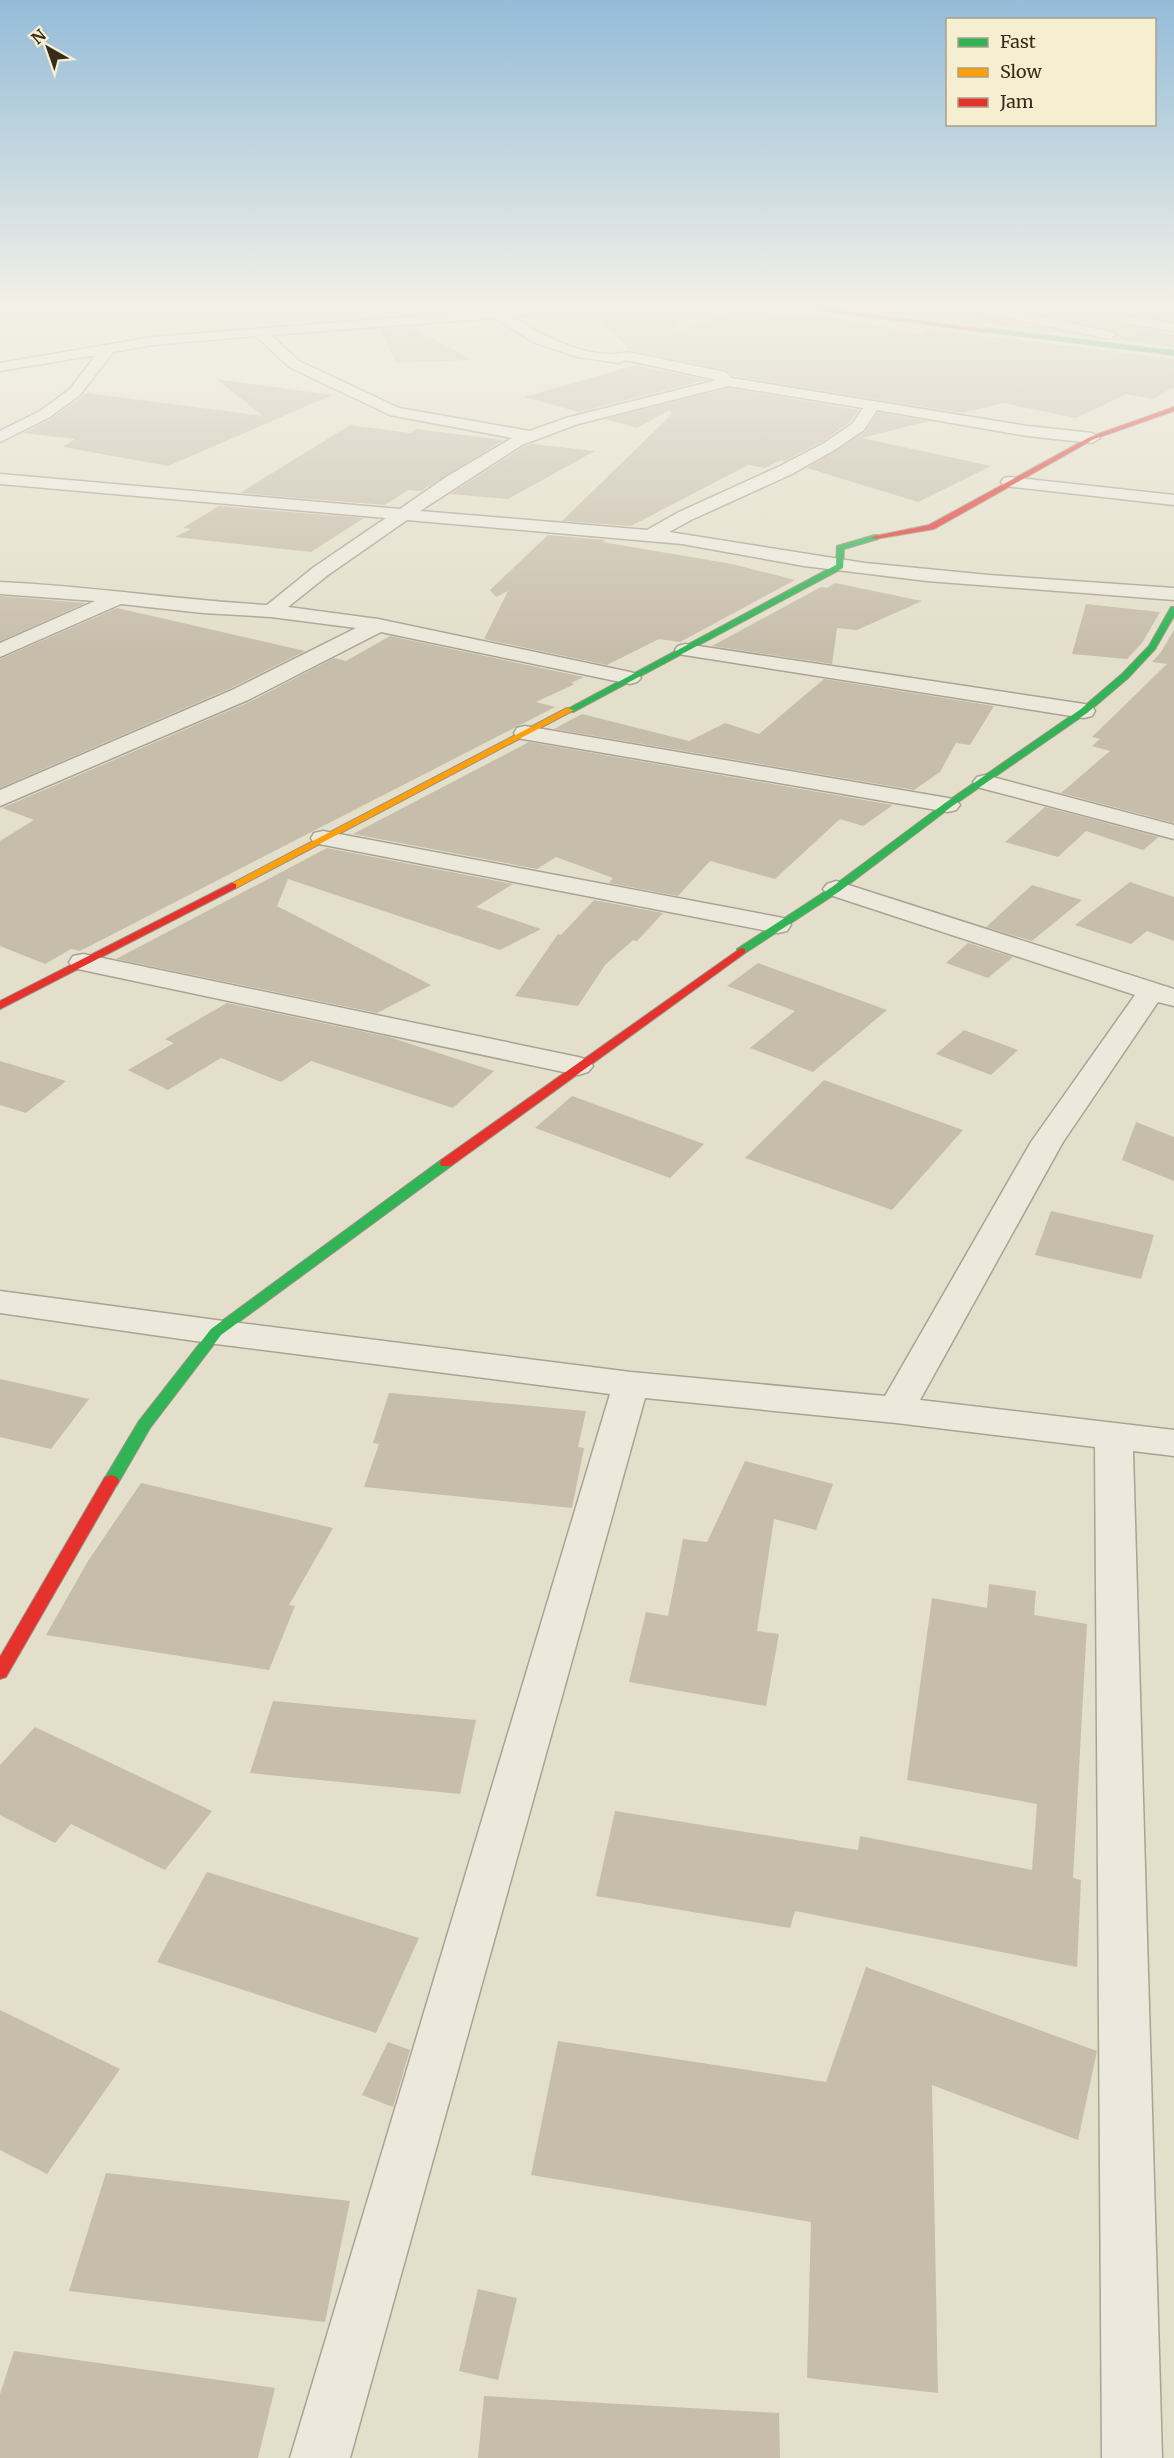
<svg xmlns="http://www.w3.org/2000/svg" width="1174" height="2458" font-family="Merriweather,serif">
  <rect width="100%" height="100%" fill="#e4dfca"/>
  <path fill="#c7bdab" d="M635,307H682L672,334L740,309L796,318L808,314L824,316L922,334L923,328L1174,359V387L1153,399L1126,394L1076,418L1003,403L962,413L733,376L726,370L630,350L593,313L634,311Z
    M925,307H966L974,313L1078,335L924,316Z
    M1007,307H1170L1172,317L1164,319L1125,314L1118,316L1116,321L1120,325L1174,335V347L1113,339L1118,334L1109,329Z
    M411,327L472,360L396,363L380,329Z
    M636,365L707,380L579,412L524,397Z
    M216,379L332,395L168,466L63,447L75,439L23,433L51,419L87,393L263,416Z
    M728,388L859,410L850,422L823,441L785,461L781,460L765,468L748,465L631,526L562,521L672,414L669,410L637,428L605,419Z
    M878,412L929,421L862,438L991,466L918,502L807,468L865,432Z
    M350,425L410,433L416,429L504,440L421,491L408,490L385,505L240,493Z
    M532,444L595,451L508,499L450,494L523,447Z
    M219,506L364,518L311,552L175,537L191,529L183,528Z
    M548,535L606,540L602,542L732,564L795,580L680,642L659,639L607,665L484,639L508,591L496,597L490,590Z
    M835,583L922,601L857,630L837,628L832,664L712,646L821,587L827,588Z
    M0,596L86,603L0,641Z
    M1086,604L1160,612L1142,643L1127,659L1072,654Z
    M117,608L305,651L231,688L0,788V659Z
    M1174,630V823L1061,793L1110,751L1092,746L1100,739L1092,737L1167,664L1152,662L1161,652Z
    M390,636L584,677L571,683L575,684L536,702L555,707L80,951L71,949L45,964L0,946V841L34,820L2,808L249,702L334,658L346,661Z
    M824,679L994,706L970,745L956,743L940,772L914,790L554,729L582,714L689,741L725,723L759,734Z
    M529,742L893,805L863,826L840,819L775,879L710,861L678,896L609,883L613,878L556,857L537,869L353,834Z
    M1045,807L1159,837L1143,850L1086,831L1058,857L1005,842Z
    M327,848L513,884L476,907L541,929L500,950L288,879L277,906L431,985L377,1013L116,959Z
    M1130,882L1174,897V941L1147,931L1131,944L1075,925Z
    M1032,885L1082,900L1032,941L986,927Z
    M594,900L663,913L637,941L633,940L605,965L578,1006L515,996L558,934L561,935Z
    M968,943L1013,957L988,978L946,963Z
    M758,963L887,1010L813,1072L750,1048L795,1011L727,986Z
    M227,1003L389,1037L494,1071L453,1108L311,1061L281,1082L221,1058L168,1090L128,1070L174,1043L165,1039Z
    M964,1030L1018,1050L991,1075L936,1054Z
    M0,1061L66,1081L26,1113L0,1105Z
    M824,1080L963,1130L892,1210L745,1158Z
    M572,1096L704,1144L670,1178L535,1128Z
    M1136,1122L1174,1137V1181L1122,1160Z
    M1051,1211L1154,1235L1141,1279L1035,1255Z
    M0,1379L89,1399L51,1449L0,1437Z
    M389,1393L586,1411L578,1447L584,1448L572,1508L364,1487L379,1444L373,1443Z
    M745,1461L833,1484L816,1530L774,1519L757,1631L779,1634L766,1706L629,1682L646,1612L668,1616L683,1539L707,1542Z
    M141,1483L333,1528L289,1605L295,1606L269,1670L46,1635L88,1561Z
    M989,1584L1036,1591L1034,1615L1087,1624L1073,1878L1081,1880L1077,1967L795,1911L790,1928L596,1896L615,1811L858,1850L860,1836L1032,1870L1037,1804L907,1780L932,1598L987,1608Z
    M273,1701L476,1720L460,1794L250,1773Z
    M35,1727L212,1811L165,1870L71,1824L55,1843L0,1815V1765Z
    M207,1872L419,1938L376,2033L157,1962Z
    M866,1967L1097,2051L1078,2140L932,2085L938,2393L807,2378L811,2222L531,2175L558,2041L826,2082Z
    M0,2010L120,2069L47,2174L0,2150Z
    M388,2042L410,2050L393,2107L362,2095Z
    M106,2173L350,2201L325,2322L69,2291Z
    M478,2289L517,2298L498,2380L459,2371Z
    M14,2351L275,2388L258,2458H0V2394Z
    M484,2396L779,2413L780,2458H478Z"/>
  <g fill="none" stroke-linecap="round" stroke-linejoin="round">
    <g stroke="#a9a394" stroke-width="3">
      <path id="street" d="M528,307H596L590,311L512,316C544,337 590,361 628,352L726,372L732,378L1027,426L1092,433L1100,438L1092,443L1027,436L877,410L864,430L836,449L792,474L691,520L669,532L865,563L989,575L1174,588V600L927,581L804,566L682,544L407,520L328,575L288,607L378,619L630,672L637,674L641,678L637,682L630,684L381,632L248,700L0,806V790L232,690L356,628L271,617L203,613L121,604L0,657V643L95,601L0,594V582C89,586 177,600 267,605L314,567L386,518L0,484V474L400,509L446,477L512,438L390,415L289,367L256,336L153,345L113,352L80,395L50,417L0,442V431L40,411L70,389L96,355L0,371V363L153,337ZM495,318L533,342L578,357L619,363L626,360L717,380L566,418L530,431L399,408L299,361L271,335ZM728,386L863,408L852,424L824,443L780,466L679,512L647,530L420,511L522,445L578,424Z
        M968,307H995L1109,331L1116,335L1109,339L974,311Z
        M1125,316L1174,323V331L1120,323L1118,320L1120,317Z
        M1010,477L1174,495V505L1004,486L1001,482L1004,478Z
        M685,644L1084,704L1092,706L1095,711L1092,716L1084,718L678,654L675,650L678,646Z
        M525,726L948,798L956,800L960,805L956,810L948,812L517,738L514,733L517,728Z
        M985,775L1174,825V839L977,787L973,782L977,777Z
        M323,831L778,917L787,919L791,925L787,931L778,933L314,843L311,838L314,833Z
        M836,881L1174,989V1006L1158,1002L1063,1142L920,1400L1174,1430V1456L1133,1451L1162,2458H1102L1095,1447L896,1423L645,1398L350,2458H290L610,1394L216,1344L0,1313V1291L216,1320L631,1372L885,1396L1031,1142L1135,995L827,894L823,889L827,884Z
        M83,954L578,1057L588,1060L593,1066L588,1072L578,1075L73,968L69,962L73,956Z"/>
    </g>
    <g stroke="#989384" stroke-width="2">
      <path id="fast" d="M984,328L1174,351V355L982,331Z
        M875,535H878V539L844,549L843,568L573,712L566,710L836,565L837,546Z
        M1171,607H1174V616L1155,649L1128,678L1087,713L951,807L840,891L745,953H737V949L832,887L945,803L1081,709L1122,674L1149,646Z
        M446,1159L451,1160L452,1163L451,1166L221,1335L150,1428L117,1485H105L103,1481L139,1421L211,1329L441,1160Z"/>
    </g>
    <g stroke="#989384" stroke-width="2">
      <path id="slow" d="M567,708L574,710L236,888L232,889L227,886Z"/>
    </g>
    <g stroke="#989384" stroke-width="2">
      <path id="jam" d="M796,307H814L987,330L984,332Z
        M1174,407V411L1094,439L934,529L875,539L871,537L929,525L1090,437Z
        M232,883L236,884V888L0,1009V1001Z
        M741,948L745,949V953L451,1166H441L440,1163L441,1160Z
        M111,1475L117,1477L119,1481L6,1677L0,1679V1657L105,1477Z"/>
    </g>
    <use href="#street" fill="#ece8dc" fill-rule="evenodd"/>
    <use href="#fast" fill="#30b455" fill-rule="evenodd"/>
    <use href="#slow" fill="#ff9f0a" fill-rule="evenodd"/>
    <use href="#jam" fill="#e5322d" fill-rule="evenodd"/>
  </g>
  <linearGradient id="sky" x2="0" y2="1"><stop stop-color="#94bcd8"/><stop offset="0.47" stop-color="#f3f1e7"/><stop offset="1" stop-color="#f3f1e7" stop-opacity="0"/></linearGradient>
  <rect width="1174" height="651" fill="url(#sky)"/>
  <rect x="946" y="18" width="210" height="108" fill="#f6eed0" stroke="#aaa088" stroke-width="1.5"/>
  <rect x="958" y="38" width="30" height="9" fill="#30b455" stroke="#aaa088" stroke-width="1.5"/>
  <text x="1000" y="48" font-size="18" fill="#372c1c">Fast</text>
  <rect x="958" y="68" width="30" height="9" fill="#ff9f0a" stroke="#aaa088" stroke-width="1.5"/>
  <text x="1000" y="78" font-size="18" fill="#372c1c">Slow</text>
  <rect x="958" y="98" width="30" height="9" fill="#e5322d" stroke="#aaa088" stroke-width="1.5"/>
  <text x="1000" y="108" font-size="18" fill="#372c1c">Jam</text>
  <g transform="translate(48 48) rotate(320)" stroke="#f6eed0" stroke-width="4.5" paint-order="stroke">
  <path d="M0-4.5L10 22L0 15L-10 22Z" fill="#372c1c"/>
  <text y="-9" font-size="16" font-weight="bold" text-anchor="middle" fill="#372c1c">N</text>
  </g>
</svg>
